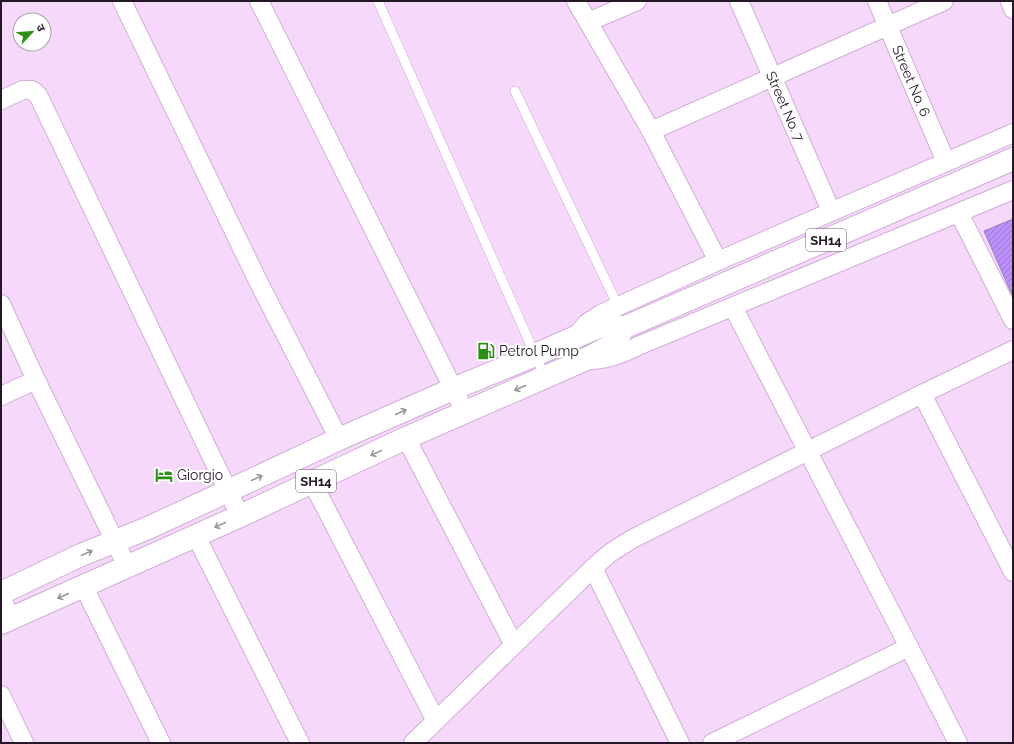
<svg xmlns="http://www.w3.org/2000/svg" width="1014" height="744" font-family="Raleway,'Noto Sans Devanagari',sans-serif">
  <defs>
    <pattern id="building-hatch" width="6" height="6" patternUnits="userSpaceOnUse"><rect width="6" height="6" fill="#bb90fd"/><path d="M-1 1l2-2M0 6l6-6M5 7l2-2" fill="none" stroke="#9875cd"/></pattern>
  </defs>
  <rect width="100%" height="100%" fill="#f5d8fa"/>
  <path fill="url(#building-hatch)" stroke="#9483b1" d="M1013,219V297L984,231Z"/>
  <g fill="none" stroke-linecap="round" stroke-linejoin="round">
    <g stroke="#d1aed8" stroke-width="10">
      <path id="lane" d="M378,1L545,377
        M515,91L618,306"/>
    </g>
    <g stroke="#d1aed8" stroke-width="20">
      <g id="street">
        <path d="M122,1L259,283L339,439"/>
        <path d="M259,1L465,412"/>
        <path d="M576,1L651,131L718,261"/>
        <path id="s1" d="M739,1L831,211"/>
        <path id="s2" d="M877,1L946,162"/>
        <path d="M1010,1L1013,9"/>
        <path d="M588,22L637,1"/>
        <path d="M1,100L23,90H32L38,95L240,516"/>
        <path d="M651,131L944,1"/>
        <path d="M959,213L1013,320"/>
        <path d="M1,304L36,380L127,566"/>
        <path d="M733,307L909,647L958,743"/>
        <path d="M580,331L587,323L601,314L718,261L1013,133"/>
        <path d="M591,360C609,359 622,354 638,346L1013,190"/>
        <path d="M922,394L1013,572"/>
        <path d="M1,396L36,380"/>
        <path d="M406,438L514,645"/>
        <path d="M312,482L436,721"/>
        <path d="M196,536L300,743"/>
        <path d="M593,568L680,743"/>
        <path d="M84,587L161,743"/>
        <path d="M1,597L11,618"/>
        <path d="M1,695L24,743"/>
        <path d="M413,743L593,568L610,553L632,539L922,394L1013,350"/>
        <path d="M712,743L909,647"/>
      </g>
    </g>
    <g stroke="#d1aed8" stroke-width="24">
      <path id="primary" d="M1,593L81,555L148,528L228,491L339,439L453,389L535,355L589,331L608,324L623,328
        M1,623L240,516L406,438L582,361L615,344L623,328L1013,159"/>
    </g>
    <use href="#lane" stroke="#fff" stroke-width="9"/>
    <use href="#street" stroke="#fff" stroke-width="18"/>
    <use href="#primary" stroke="#fff" stroke-width="22"/>
  </g>
  <defs><path id="oneway-shaft" d="M-6 0H5M1.5-3L5.5 0L1.5 3" fill="none" stroke-width="1.6" stroke-linecap="round" stroke-linejoin="round"/></defs>
  <g stroke="#9c979d">
    <use href="#oneway-shaft" transform="translate(520 388) rotate(156)"/>
    <use href="#oneway-shaft" transform="translate(401 412) rotate(-24)"/>
    <use href="#oneway-shaft" transform="translate(376 453) rotate(155)"/>
    <use href="#oneway-shaft" transform="translate(257 478) rotate(-25)"/>
    <use href="#oneway-shaft" transform="translate(220 525) rotate(156)"/>
    <use href="#oneway-shaft" transform="translate(87 553) rotate(-23)"/>
    <use href="#oneway-shaft" transform="translate(63 596) rotate(156)"/>
  </g>
  <defs>
    <g id="fuel-bare" transform="scale(1.38)"><path d="M-5.5-6h7V0h2V4h1.3V-2.5L3-4.5l.8-.8L6-3V5H2.5V1h-1V6h-7ZM-4.2-4.7v3.2H.2V-4.7Z" fill="#2b9113" stroke="#fff" stroke-width="2.5" paint-order="stroke"/></g>
    <g id="hotel-bare" transform="scale(1.38)"><path d="M-6-4.5h1.5V1H6V5H4.5V3h-9V5H-6ZM-4 0a1.8 1.8 0 1 1 3.6 0ZM.5 0V-2.5h3Q6-2.5 6 0Z" fill="#2b9113" stroke="#fff" stroke-width="2.5" paint-order="stroke"/></g>
  </defs>
  <g fill-rule="evenodd">
    <use href="#fuel-bare" x="486" y="351"/>
    <use href="#hotel-bare" x="164" y="475"/>
  </g>
  <g text-anchor="middle" stroke-width="4" stroke-linejoin="round" paint-order="stroke">
    <g fill="#fff" stroke="#665d67" stroke-width="1">
      <rect x="806" y="229" width="40" height="22" rx="3"/>
      <rect x="296" y="470" width="40" height="22" rx="3"/>
    </g>
    <g font-size="13" font-weight="bold" fill="#241726">
      <text x="826" y="245">SH14</text>
      <text x="316" y="486">SH14</text>
    </g>
    <g font-size="14" fill="#241726" stroke="#fff">
      <text dy="5" stroke="none"><textPath href="#s2" startOffset="87">Street No. 6</textPath></text>
      <text dy="5" stroke="none"><textPath href="#s1" startOffset="115">Street No. 7</textPath></text>
    </g>
    <g font-size="14" fill="#241726" stroke="#fff" text-anchor="start">
      <text x="499" y="356">Petrol Pump</text>
      <text x="177" y="480">Giorgio</text>
    </g>
  </g>
  <rect width="1014" height="744" fill="none" stroke="#241726" stroke-width="4"/>
  <g transform="translate(32 32) rotate(64)"><circle r="19" fill="#ffffff" stroke="#a7a2a8"/>
  <path d="M0-3L7 15L0 10L-7 15Z" fill="#2b9113"/>
  <text y="-6" font-size="11" font-weight="bold" text-anchor="middle" fill="#241726">उ</text>
  </g>
</svg>
